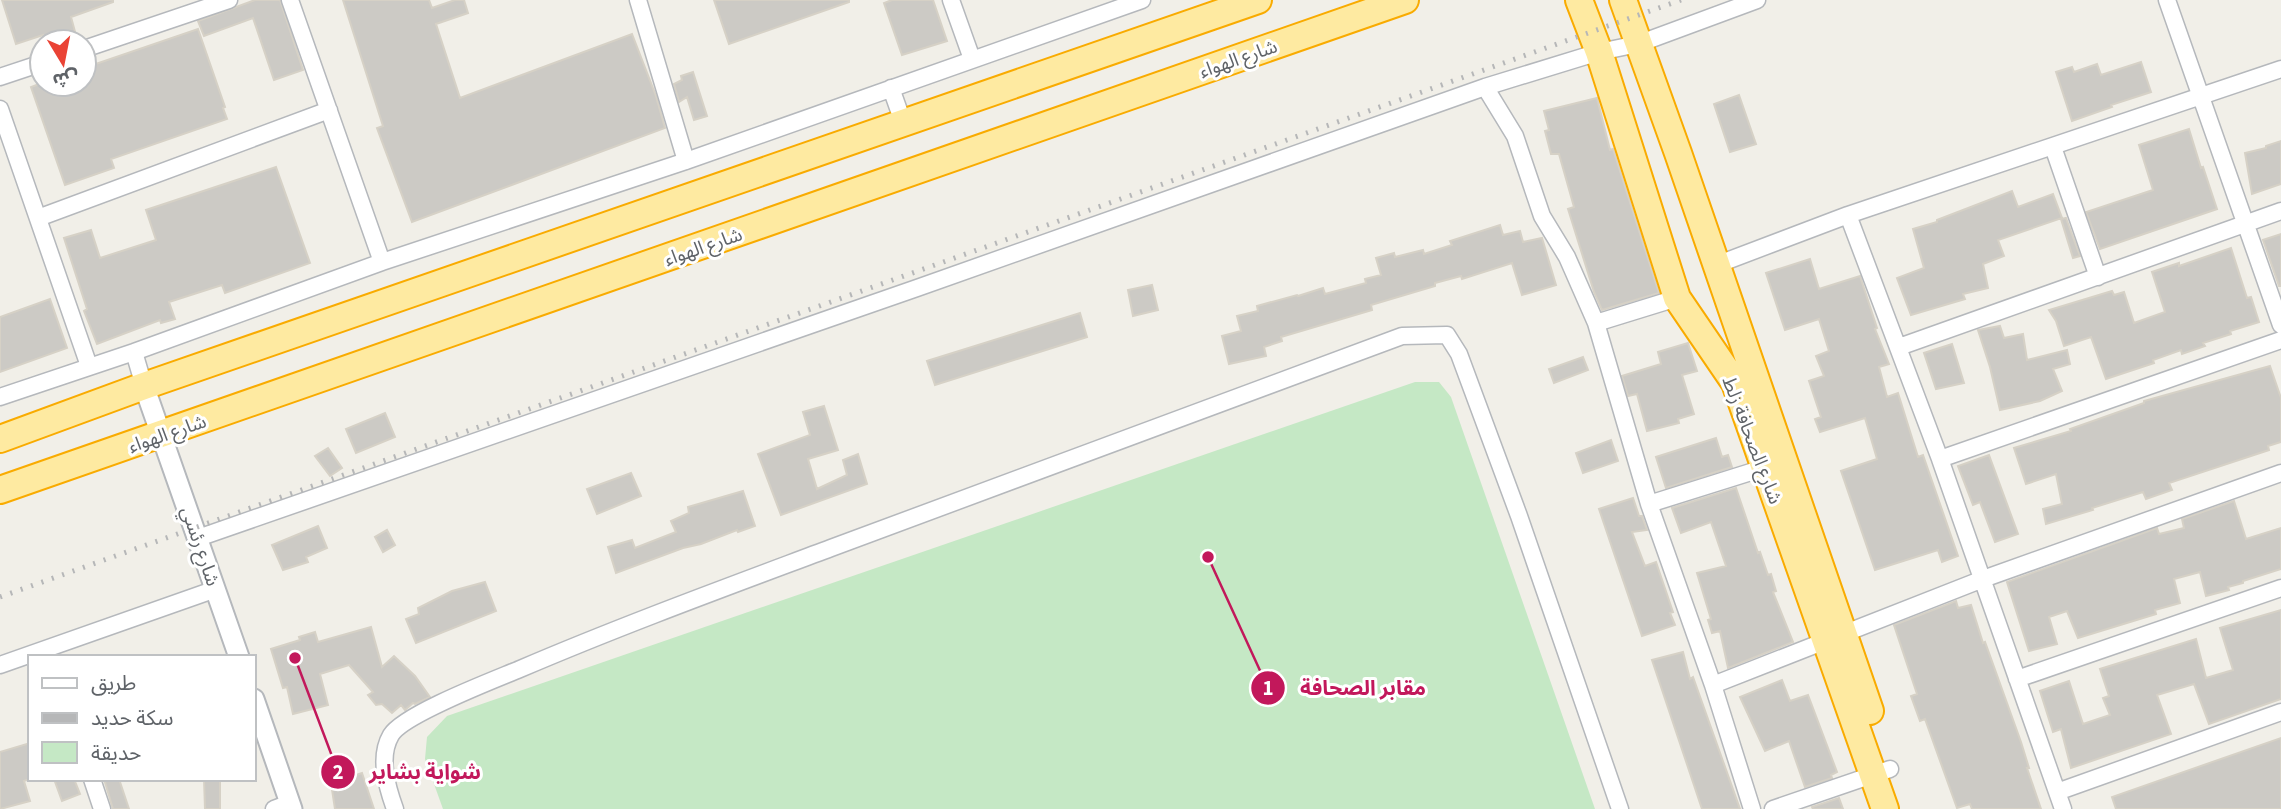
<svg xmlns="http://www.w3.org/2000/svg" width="2281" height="809" font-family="'Source Sans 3','Noto Sans Arabic',sans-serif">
  <rect width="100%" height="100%" fill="#f1efe8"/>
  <path fill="#c5e8c5" d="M1415,382H1439L1451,397L1595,809H443L425,759L427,737L447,716Z"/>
  <path fill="#cccac5" stroke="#d6d1c6" stroke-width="2" d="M2,0H113V2L71,17L77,39L68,42H45L43,35L16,44Z
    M255,0H280L303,70L274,80L253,18L204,36L198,21Z
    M343,0H429L432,8L455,0H464L468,13L436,24L460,98L632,34L656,96L665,128L412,222L377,128L383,126Z
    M714,0H849V2L729,44Z
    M892,0H933L947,41L902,55L884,3Z
    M198,29L225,107L223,108L227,119L111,159L114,168L65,185L31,87L39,84H84V68Z
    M2141,62L2151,92L2111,105L2112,107L2072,121L2056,72L2072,67L2074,72L2097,64L2101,75Z
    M693,72L707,116L694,120L687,97L679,102L674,84L682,80L681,76Z
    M1739,95L1756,144L1730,152L1714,104Z
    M1597,98L1610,150L1613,149L1659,293L1602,310L1594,292L1568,209L1574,207L1559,154H1551L1545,131L1549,130L1544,111Z
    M2189,129L2201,168L2203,167L2217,209L2100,249L2086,212L2153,190L2139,145Z
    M2281,141V184L2252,194L2245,153L2266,148V146Z
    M276,167L310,263L225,293L222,285L169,302L175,319L161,323L160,320L97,344L84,311L87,309L64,238L91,230L100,258L156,240L146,210Z
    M2012,191L2018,207L2053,194L2062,218L1998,240L2004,256L1983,264L1988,288L1963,294L1965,299L1911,315L1897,278L1924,268L1913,229L1937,222V220Z
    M2066,218L2080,256L2073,258L2061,219Z
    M1500,225L1503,235L1520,231L1523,242L1542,238L1556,285L1522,295L1512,263L1462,279L1461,276L1435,283V286L1371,305L1372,310L1281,337L1282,341L1264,347L1266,356L1229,364L1222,336L1241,331L1237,316L1258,311L1257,306L1297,295L1298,296L1323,288L1325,294L1366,283L1365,279L1381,275L1376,258L1394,253L1395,257L1423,250L1424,254L1452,245L1450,241Z
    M2281,234V286H2279L2263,240Z
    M2231,248L2247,298L2251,297L2259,322L2230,331L2231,334L2203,343L2205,346L2182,354L2181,350L2153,360L2154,363L2106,379L2091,337L2064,346L2056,321L2049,310L2112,291L2114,295L2124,292L2134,323L2165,312L2152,272L2179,263V266Z
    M1810,259L1819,289L1860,276L1877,328L1875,329L1889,364L1879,367L1887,397L1898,393L1918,457L1923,455L1958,556L1942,562L1938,550L1875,570L1841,471L1877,459L1865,418L1820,432L1815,419L1821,417L1809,381L1824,376L1816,356L1829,351L1819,319L1785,330L1766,273Z
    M1152,285L1158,310L1133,316L1128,290Z
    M50,299L67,348L0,372V317Z
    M1080,313L1087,337L935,385L927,361Z
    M2000,326L2004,338L2023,334L2027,360L2067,350L2070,364L2053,369L2062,391L2040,401L2000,410L1990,367L1978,330Z
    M1688,343L1697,371L1682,375L1694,414L1678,419L1679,423L1647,431L1637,394L1628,396L1622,376L1661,364L1658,352Z
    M1952,344L1964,383L1936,389L1924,353Z
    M1583,357L1588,370L1554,383L1549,369Z
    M2270,366L2281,398V442L2268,446L2269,450L2169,483L2172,490L2146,499L2143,492L2092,508L2093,510L2046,524L2043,509L2062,504L2056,474L2026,484L2014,448L2071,431L2070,429L2144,403V401Z
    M824,406L838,450L808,459L817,489L847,475L843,460L858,454L867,484L781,515L758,454L810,435L803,412Z
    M385,413L395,437L356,453L346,429Z
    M1716,438L1722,457L1728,455L1732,467L1666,488L1656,457Z
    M1611,440L1618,461L1583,473L1576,453Z
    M328,448L342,468L330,476L315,456Z
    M1989,455L2018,534L1995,542L1980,502L1973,505L1958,466Z
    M631,473L641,496L597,514L587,489Z
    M1736,488L1758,553L1760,552L1768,575L1771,574L1776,591L1773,592L1793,642L1728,668L1720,631L1712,633L1708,620L1711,619L1697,573L1726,566L1711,522L1681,533L1672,508Z
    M743,491L755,526L738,532L737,530L701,544L683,548L616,573L608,547L632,540L635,548L676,532L671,521L689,513L688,507Z
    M1633,498L1639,516H1642L1647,530L1632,532L1645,566L1656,562L1673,612L1670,613L1675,625L1642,636L1599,509Z
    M2234,501L2246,539L2281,528V569L2243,581V583L2228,587L2229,590L2206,596L2200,572L2174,579L2180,603L2155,610L2156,614L2078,638L2067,611L2049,617L2057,644L2029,651L2007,582L2157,528L2159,534L2184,528L2182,519Z
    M318,526L327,548L306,557L308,562L283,570L272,545Z
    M387,530L395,545L383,552L375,537Z
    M485,582L496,611L416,643L406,619L419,614L418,608L452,591Z
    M1956,601L1958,608L1971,605L1983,643L1985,642L2021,742L2029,768H2027L2041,809H1972L1970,804L1957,808L1925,719L1920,721L1911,696L1917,694L1894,625Z
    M2281,610V699L2209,724L2194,684L2157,695L2171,734L2071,768L2061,729L2053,732L2040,691L2069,681L2083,724L2110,715L2103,698L2109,696L2100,669L2196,639L2206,678L2233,670L2220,628Z
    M371,627L382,667L394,656L415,676L430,697L415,704L413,703L405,710L401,705L392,713L382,704L376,705L368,695L373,692L349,665L320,674L328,705L293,714L287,687L283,688L271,649L300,640L299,637L315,632L318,642Z
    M1683,652L1690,679L1693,677L1740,809H1702L1652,660Z
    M1782,680L1790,701L1808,695L1837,772L1831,775L1832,778L1805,787L1789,741L1765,751L1740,697Z
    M2281,738V809H2116L2112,797Z
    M30,743V779L24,781L30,801L0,809V752Z
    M362,773L374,809H335L331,783Z
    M54,779H74L80,794L62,801Z
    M104,779H119L129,809H113Z
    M204,779H220V809H205Z
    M1839,798L1843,809H1813L1812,807Z"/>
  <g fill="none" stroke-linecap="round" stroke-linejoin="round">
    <g stroke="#b5b8bc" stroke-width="19">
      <path id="minor" d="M290,0L382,262
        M638,0L686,161
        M951,0L972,59
        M2167,0L2281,325
        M84,49L229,0
        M0,77L42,63
        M1485,87L1515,136L1542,216L1567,257L1596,323L1649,504L1713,685L1752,809
        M891,88L903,122
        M0,109L89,366
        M2053,147L2098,277
        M1848,215L1940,459L2063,809
        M38,218L329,110
        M1716,265L1848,215L2281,69
        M1596,323L1677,298
        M1899,347L2281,211
        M134,352L144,386
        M0,397L134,352L382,262L686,161L1142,0
        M1940,459L2281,340
        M1649,504L1770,466
        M198,538L917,288L1485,87L1599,52L1638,44L1757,0
        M0,665L216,589
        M2017,679L2281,588
        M1713,685L1983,579L2281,473
        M92,779L102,809
        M2057,792L2281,712
        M274,809L290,803
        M395,809C387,787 378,757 391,735C404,714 494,680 520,669C623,625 727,587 831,548C1021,476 1212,407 1402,336L1447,335L1459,354L1519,516L1620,809
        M1773,809L1890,769"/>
    </g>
    <g stroke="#b5b8bc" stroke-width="23">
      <path id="tertiary" d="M144,386L239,657
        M254,699L292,809"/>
    </g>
    <g stroke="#f9ab00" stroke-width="30">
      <path id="trunk" d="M1579,0L1599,52L1677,298L1735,383L1885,809
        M1623,0L1678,153L1870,711
        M0,439L144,386L1258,0
        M0,490L1405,0"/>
    </g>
    <use href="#minor" stroke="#fff" stroke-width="16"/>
    <use href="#tertiary" stroke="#fff" stroke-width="19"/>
    <use href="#trunk" stroke="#feeaa1" stroke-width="26"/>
    <path stroke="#b6b7b8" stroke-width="5" stroke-dasharray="2 9" stroke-linecap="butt" d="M0,597L1681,0"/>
  </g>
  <g text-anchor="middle" stroke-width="6" stroke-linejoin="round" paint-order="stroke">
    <g font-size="19" fill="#5f6368" stroke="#fff">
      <text transform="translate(1238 58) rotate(-19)" y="7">شارع الهواء</text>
      <text transform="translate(703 246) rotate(-19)" y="7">شارع الهواء</text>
      <text transform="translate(167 433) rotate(-19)" y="7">شارع الهواء</text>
      <text transform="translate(1753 440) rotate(69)" y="7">شارع الصحافة زلط</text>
      <text transform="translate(201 546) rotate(71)" y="7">شارع رئسي</text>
    </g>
  </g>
  <path fill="none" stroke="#c2185b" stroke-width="2.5" d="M1208 557L1268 688M295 658L338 772"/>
  <g fill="#c2185b" stroke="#fff" stroke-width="2.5">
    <circle cx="1208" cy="557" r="7"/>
    <circle cx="295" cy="658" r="7"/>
    <circle cx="1268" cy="688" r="18"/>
    <circle cx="338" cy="772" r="18"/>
  </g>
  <g font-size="21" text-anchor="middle" font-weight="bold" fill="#fff">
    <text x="1268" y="695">1</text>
    <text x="338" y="779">2</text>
  </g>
  <g font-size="21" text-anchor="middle" font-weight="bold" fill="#c2185b" stroke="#fff" stroke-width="6" stroke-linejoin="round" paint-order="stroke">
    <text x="1363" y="695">مقابر الصحافة</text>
    <text x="425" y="779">شواية بشاير</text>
  </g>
  <rect x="28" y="655" width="228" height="126" fill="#ffffff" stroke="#bfc1c3" stroke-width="2"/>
  <rect x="42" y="678" width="35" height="10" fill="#ffffff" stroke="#bfc1c3" stroke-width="2"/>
  <text x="91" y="690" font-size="21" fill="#5f6368">طريق</text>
  <rect x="42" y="713" width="35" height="10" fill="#b6b7b8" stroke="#bfc1c3" stroke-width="2"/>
  <text x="91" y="725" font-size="21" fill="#5f6368">سكة حديد</text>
  <rect x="42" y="742" width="35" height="21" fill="#c5e8c5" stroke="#bfc1c3" stroke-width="2"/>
  <text x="91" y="760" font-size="21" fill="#5f6368">حديقة</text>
  <g transform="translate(63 63) rotate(170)"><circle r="33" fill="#ffffff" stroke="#bfc1c3" stroke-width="2"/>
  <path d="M0-5L12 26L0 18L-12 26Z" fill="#ea4335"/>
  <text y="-10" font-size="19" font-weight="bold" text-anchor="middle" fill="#5f6368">ش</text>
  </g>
</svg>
